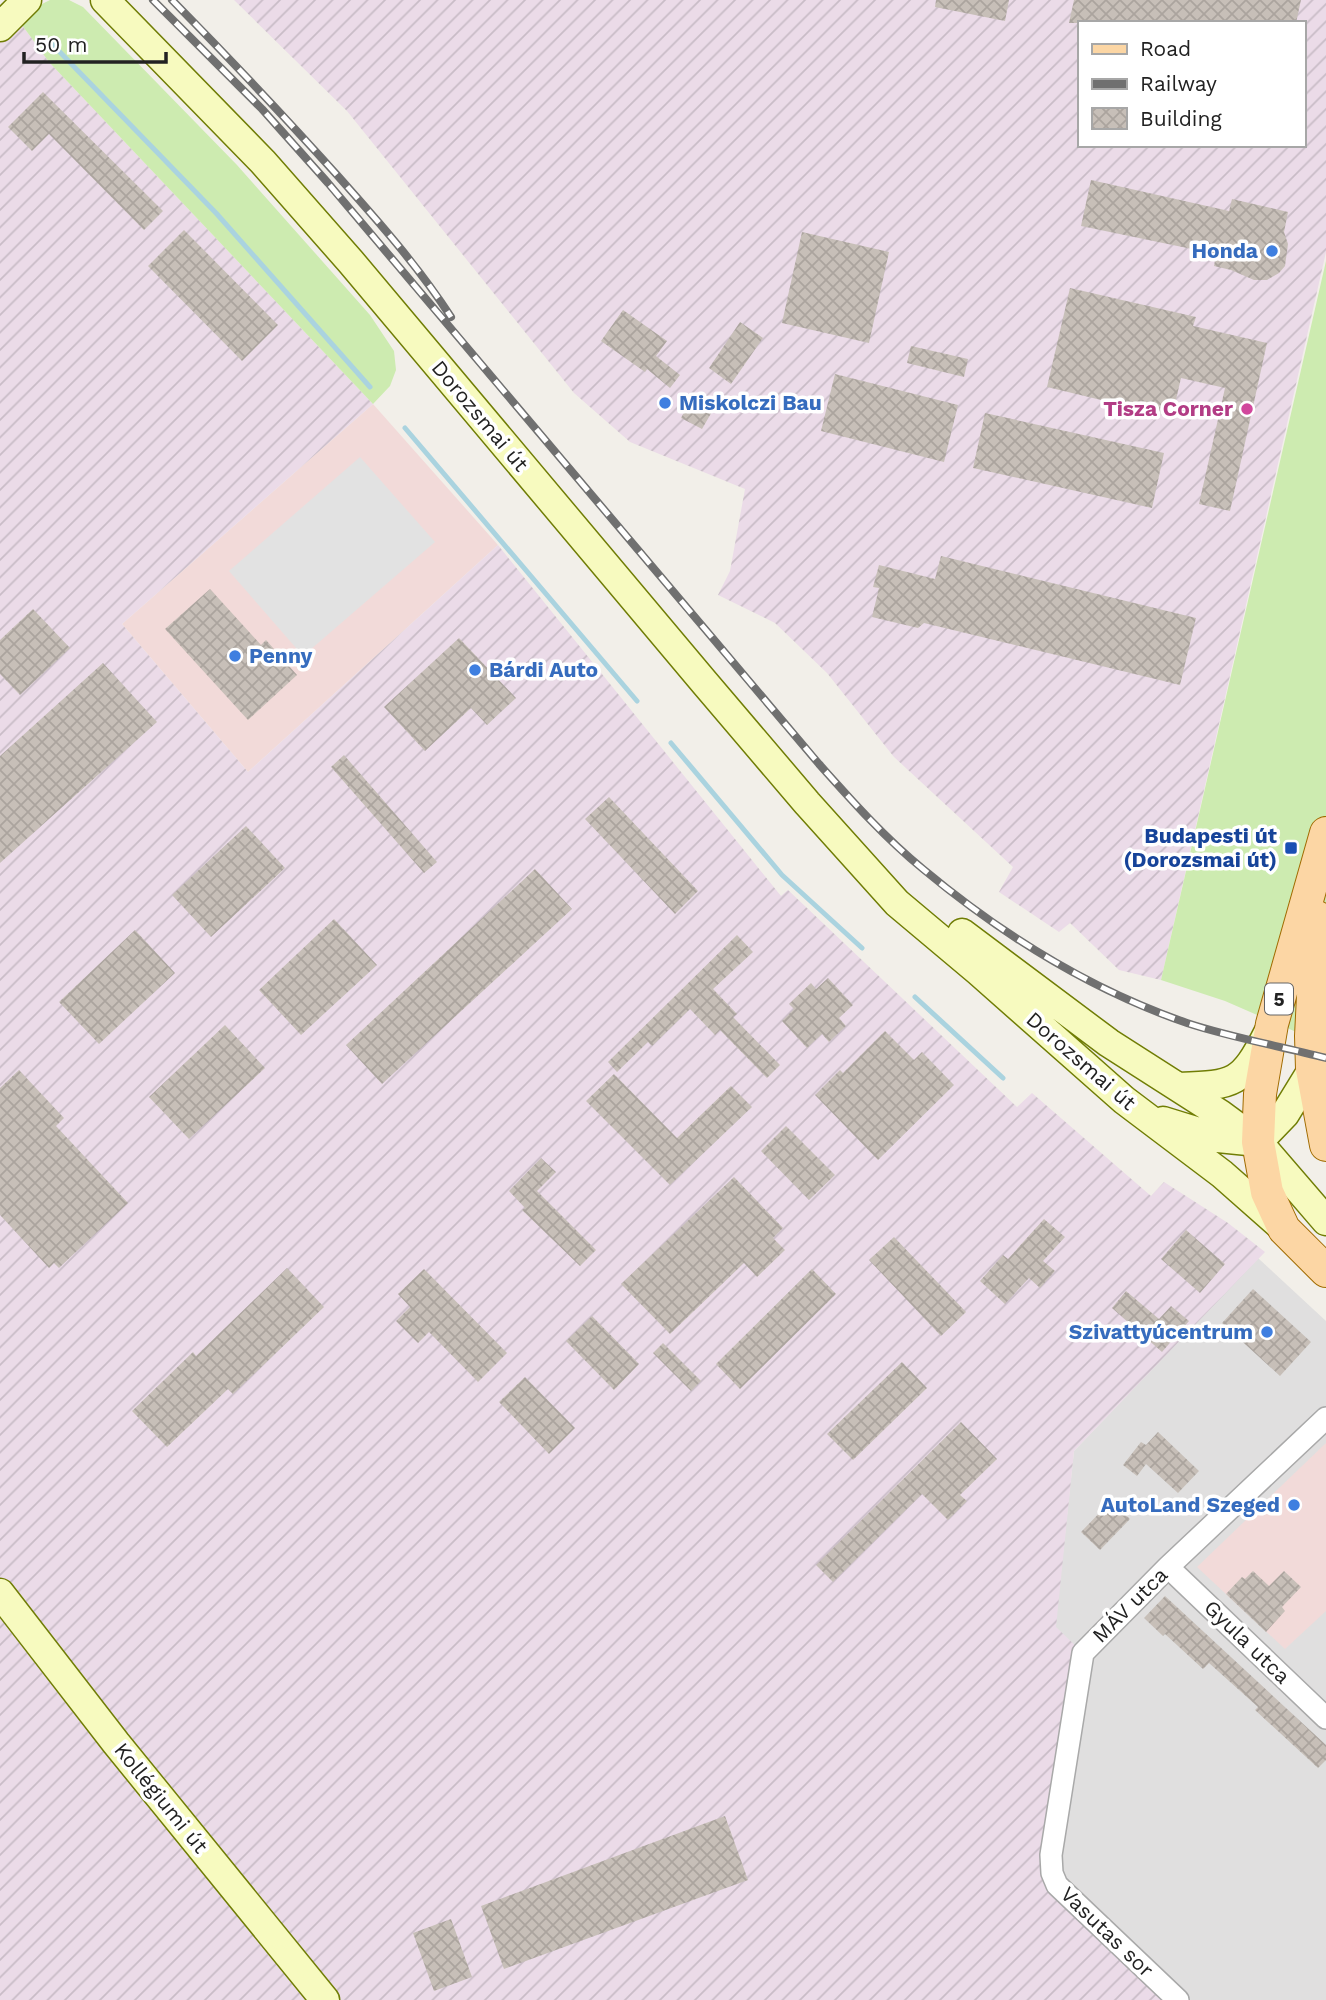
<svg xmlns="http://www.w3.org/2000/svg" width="1326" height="2000" font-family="'Work Sans',sans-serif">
  <defs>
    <pattern id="industrial-furrows" width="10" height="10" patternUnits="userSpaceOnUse" patternTransform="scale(1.75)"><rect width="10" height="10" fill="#ebdbe8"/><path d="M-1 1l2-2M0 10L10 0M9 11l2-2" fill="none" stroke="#c9bcc7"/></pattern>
    <pattern id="building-cross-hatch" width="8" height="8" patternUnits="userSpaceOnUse" patternTransform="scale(1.75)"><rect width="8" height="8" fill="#c7bfb8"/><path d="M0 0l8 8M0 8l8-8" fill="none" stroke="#aba49e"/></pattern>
  </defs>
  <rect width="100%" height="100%" fill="#f2efe9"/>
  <path fill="#e0dfdf" d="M1258,1258L1326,1321V2000H1178L1057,1885L1055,1628L1074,1451Z"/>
  <path fill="#f2dad9" d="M373,404L498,545L248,772L122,624Z
    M1326,1443V1611L1285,1649L1197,1567Z"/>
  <path fill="url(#industrial-furrows)" fill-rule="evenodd" d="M234,0H1326V252L1161,980L1119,970L1070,923L1059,932L999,892L1013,867L894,757L827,673L775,623L718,595L730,571L745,489L630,442L574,393L347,111ZM1079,23H1303V145H1079Z
    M0,4L22,25L49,62L373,404L122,624L248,772L498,545L781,896L788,890L1017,1107L1032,1093L1151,1196L1164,1182L1228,1223L1265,1252L1074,1451L1056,1627L1083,1653L1057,1885L1178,2000H0Z"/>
  <path fill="#cdebb0" d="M50,0H69L83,7L237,165L370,315L394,351L396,370L390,386L373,404L49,62L22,25L40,5Z
    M1326,261V1045L1225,1001L1161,980Z"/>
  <path fill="#e2e2e2" d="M360,457L435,542L303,656L229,571Z"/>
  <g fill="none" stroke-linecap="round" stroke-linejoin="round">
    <path stroke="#aad3df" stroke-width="5" d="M52,44L216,213L370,387
      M405,428L637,701
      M671,743L782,875L862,948
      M915,997L1003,1078"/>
  </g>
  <path fill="url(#building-cross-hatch)" d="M936,0H1009L1005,21L935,7Z
    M1074,0H1301L1296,23H1069Z
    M43,92L163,211L144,230L49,134L32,151L8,127Z
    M1091,180L1229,211L1232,199L1288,212L1284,232L1288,244L1285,266L1279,273L1267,280H1254L1231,270L1214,266L1216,254L1081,226Z
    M184,230L278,325L242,361L148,266Z
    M802,232L889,252L869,343L782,323Z
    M1070,288L1196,317L1193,326L1267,343L1230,511L1199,504L1225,388L1181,378L1172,417L1047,387Z
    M623,310L667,341L656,356L680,375L670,388L647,369L645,372L601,341Z
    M740,322L763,338L731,384L709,368Z
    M911,346L968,359L964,377L907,363Z
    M835,374L958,405L944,462L821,431Z
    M691,399L713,410L702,429L681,418Z
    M985,413L1164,453L1152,508L973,468Z
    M941,556L1196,618L1180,685L924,623L918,628L872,617L879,588L873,587L879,565L935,579Z
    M210,589L261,645L266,640L297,675L248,720L165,629Z
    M33,609L70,648L20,695L0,674V640Z
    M459,638L516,698L487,725L471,708L425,751L384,707Z
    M103,663L157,722L0,863V756Z
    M344,755L437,862L424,873L331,767Z
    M609,797L698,891L675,914L585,819Z
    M246,826L285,868L211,937L172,895Z
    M535,869L572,909L382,1084L346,1045Z
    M334,919L377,965L301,1035L259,990Z
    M135,930L175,973L99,1044L59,1002Z
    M737,935L753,952L713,989L737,1014L733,1017L780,1065L767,1078L720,1030L715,1035L690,1009L652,1046L648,1042L617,1072L608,1062Z
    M828,978L853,1005L839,1018L846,1026L829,1042L822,1034L807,1048L782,1021L794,1009L789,1004L811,983L816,989Z
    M225,1025L265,1068L189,1139L149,1097Z
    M885,1031L914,1060L922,1052L954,1085L878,1160L815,1095L840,1070L843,1073Z
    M19,1070L64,1118L56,1126L128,1203L59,1268L54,1263L49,1268L0,1215V1088Z
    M614,1074L677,1138L731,1086L752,1107L670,1185L586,1101Z
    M786,1126L835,1175L809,1200L761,1151Z
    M541,1158L556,1172L537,1191L596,1250L580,1266L522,1210L525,1208L509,1191Z
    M734,1177L783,1228L773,1238L785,1250L757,1277L744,1263L670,1334L621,1284Z
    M1044,1219L1065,1237L1043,1261L1055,1271L1040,1288L1029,1278L1005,1304L980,1281L1003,1255L1008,1259Z
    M1186,1230L1225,1264L1200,1293L1161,1259Z
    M894,1237L966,1312L941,1336L869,1260Z
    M287,1268L324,1307L233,1394L228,1389L167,1447L132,1411L193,1352L196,1356Z
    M424,1269L507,1353L478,1382L429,1332L418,1343L396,1321L410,1307L398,1294Z
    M812,1269L836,1294L740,1389L716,1364Z
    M1253,1289L1311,1342L1280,1376L1222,1323Z
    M1126,1291L1159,1319L1171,1306L1189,1321L1162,1352L1112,1308Z
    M592,1316L639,1364L614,1390L566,1341Z
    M663,1343L701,1381L691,1391L653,1353Z
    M902,1362L927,1388L853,1460L827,1434Z
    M525,1377L575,1428L549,1454L499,1402Z
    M961,1422L997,1459L960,1495L967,1501L948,1520L922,1494L833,1582L816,1565Z
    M1158,1432L1199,1471L1178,1493L1146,1464L1137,1476L1123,1465L1141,1442L1146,1445Z
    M1111,1501L1130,1519L1100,1550L1081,1532Z
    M1253,1571L1269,1586L1284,1571L1301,1587L1282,1607L1285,1611L1266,1632L1226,1594L1242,1577L1245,1579Z
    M1165,1596L1326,1745V1760L1318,1768L1255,1710L1258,1707L1209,1663L1203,1669L1165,1634L1163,1636L1144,1618Z
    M725,1816L748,1880L504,1969L481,1906Z
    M451,1919L472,1977L434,1991L413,1933Z"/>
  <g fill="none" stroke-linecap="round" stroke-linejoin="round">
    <g stroke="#a9a9a9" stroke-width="24">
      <path id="street" d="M1168,1567L1326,1718
        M1178,2000L1057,1885L1052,1873L1051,1855L1083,1653L1168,1567L1326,1418"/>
    </g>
    <g stroke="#707d05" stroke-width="31">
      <path id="secondary" d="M105,0L263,162L351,262L704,682L807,803L897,903L978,971L1124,1100L1222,1174L1282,1227
        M0,27L27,0
        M962,933L1109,1043L1220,1114L1258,1142L1326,1221
        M1179,1087C1235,1085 1242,1084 1268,1033
        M1163,1121L1218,1138L1258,1142L1285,1114L1312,1070
        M0,1593L116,1743L325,2000"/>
    </g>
    <g stroke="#a06b00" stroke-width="34">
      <path id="primary" d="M1326,833L1272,1024L1260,1094L1258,1142L1267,1192L1284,1229L1326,1271
        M1317,917L1311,1036L1312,1069L1326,1145"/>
    </g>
    <use href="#street" stroke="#fff" stroke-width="21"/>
    <use href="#secondary" stroke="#f7fabf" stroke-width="28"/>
    <use href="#primary" stroke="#fcd6a4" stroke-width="32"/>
    <g stroke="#707070" stroke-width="8">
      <path id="rail" d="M153,0L262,109L328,183L819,764C852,801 885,838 923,869C1001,934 1091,990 1187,1023C1233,1038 1280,1046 1326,1058
        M172,0C228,57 283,115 337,175C378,221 418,266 451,317"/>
    </g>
    <use href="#rail" stroke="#fff" stroke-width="5" stroke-dasharray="16" stroke-linecap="butt"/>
  </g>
  <g fill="#3f7fe0" stroke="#fff" stroke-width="2.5">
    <circle cx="1272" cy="251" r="7"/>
    <circle cx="665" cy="403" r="7"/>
    <circle cx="235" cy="656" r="7"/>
    <circle cx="475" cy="670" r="7"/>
    <circle cx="1267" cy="1332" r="7"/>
    <circle cx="1294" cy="1505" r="7"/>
  </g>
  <circle fill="#d1479c" stroke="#fff" stroke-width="2.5" cx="1247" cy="409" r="7"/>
  <rect fill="#1a4fb4" stroke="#fff" stroke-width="2.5" x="1284" y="841" width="14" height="14" rx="3.5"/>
  <g text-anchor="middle" stroke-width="7" stroke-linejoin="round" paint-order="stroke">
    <rect fill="#fff" stroke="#646464" stroke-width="2" x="1265" y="983.5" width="28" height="31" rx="5"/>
    <g font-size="19" font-weight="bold" fill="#222">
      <text x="1279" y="1006">5</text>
    </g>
    <g font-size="21" font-weight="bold" fill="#366cbe" stroke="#fff" text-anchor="end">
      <text x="1258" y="258">Honda</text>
      <text x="679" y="410" text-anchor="start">Miskolczi Bau</text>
      <text x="249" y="663" text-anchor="start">Penny</text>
      <text x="489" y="677" text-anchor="start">Bárdi Auto</text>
      <text x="1253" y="1339">Szivattyúcentrum</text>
      <text x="1280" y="1512">AutoLand Szeged</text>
    </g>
    <g font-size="21" font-weight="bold" fill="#b23c85" stroke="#fff" text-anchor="end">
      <text x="1233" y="416">Tisza Corner</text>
    </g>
    <g font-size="21" fill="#222" stroke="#fff">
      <text transform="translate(480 416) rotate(50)" y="7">Dorozsmai út</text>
      <text transform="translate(1081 1061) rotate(41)" y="7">Dorozsmai út</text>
      <text transform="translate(1130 1605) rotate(-45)" y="7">MÁV utca</text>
      <text transform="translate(1247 1642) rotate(44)" y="7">Gyula utca</text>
      <text transform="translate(161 1798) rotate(51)" y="7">Kollégiumi út</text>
      <text transform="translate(1107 1932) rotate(44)" y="7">Vasutas sor</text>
    </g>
    <g font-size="21" font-weight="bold" fill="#164399" stroke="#fff" text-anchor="end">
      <text x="1277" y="843">Budapesti út<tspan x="1277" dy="24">(Dorozsmai út)</tspan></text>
    </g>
  </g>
  <rect x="1078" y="21" width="228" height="126" fill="#ffffff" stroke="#a7a7a7" stroke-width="2"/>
  <rect x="1092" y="44" width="35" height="10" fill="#fcd6a4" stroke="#a7a7a7" stroke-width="2"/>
  <text x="1140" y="56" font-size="21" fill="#222222">Road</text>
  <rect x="1092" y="79" width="35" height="10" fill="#707070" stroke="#a7a7a7" stroke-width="2"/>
  <text x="1140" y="91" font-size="21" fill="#222222">Railway</text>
  <rect x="1092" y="108" width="35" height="21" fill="url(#building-cross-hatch)" stroke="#a7a7a7" stroke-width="2"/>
  <text x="1140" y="126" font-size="21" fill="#222222">Building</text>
  <path d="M24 52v10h142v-10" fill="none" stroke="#222222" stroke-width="3.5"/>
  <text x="35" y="52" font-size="21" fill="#222222" stroke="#ffffff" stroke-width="5" paint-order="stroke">50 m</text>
</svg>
